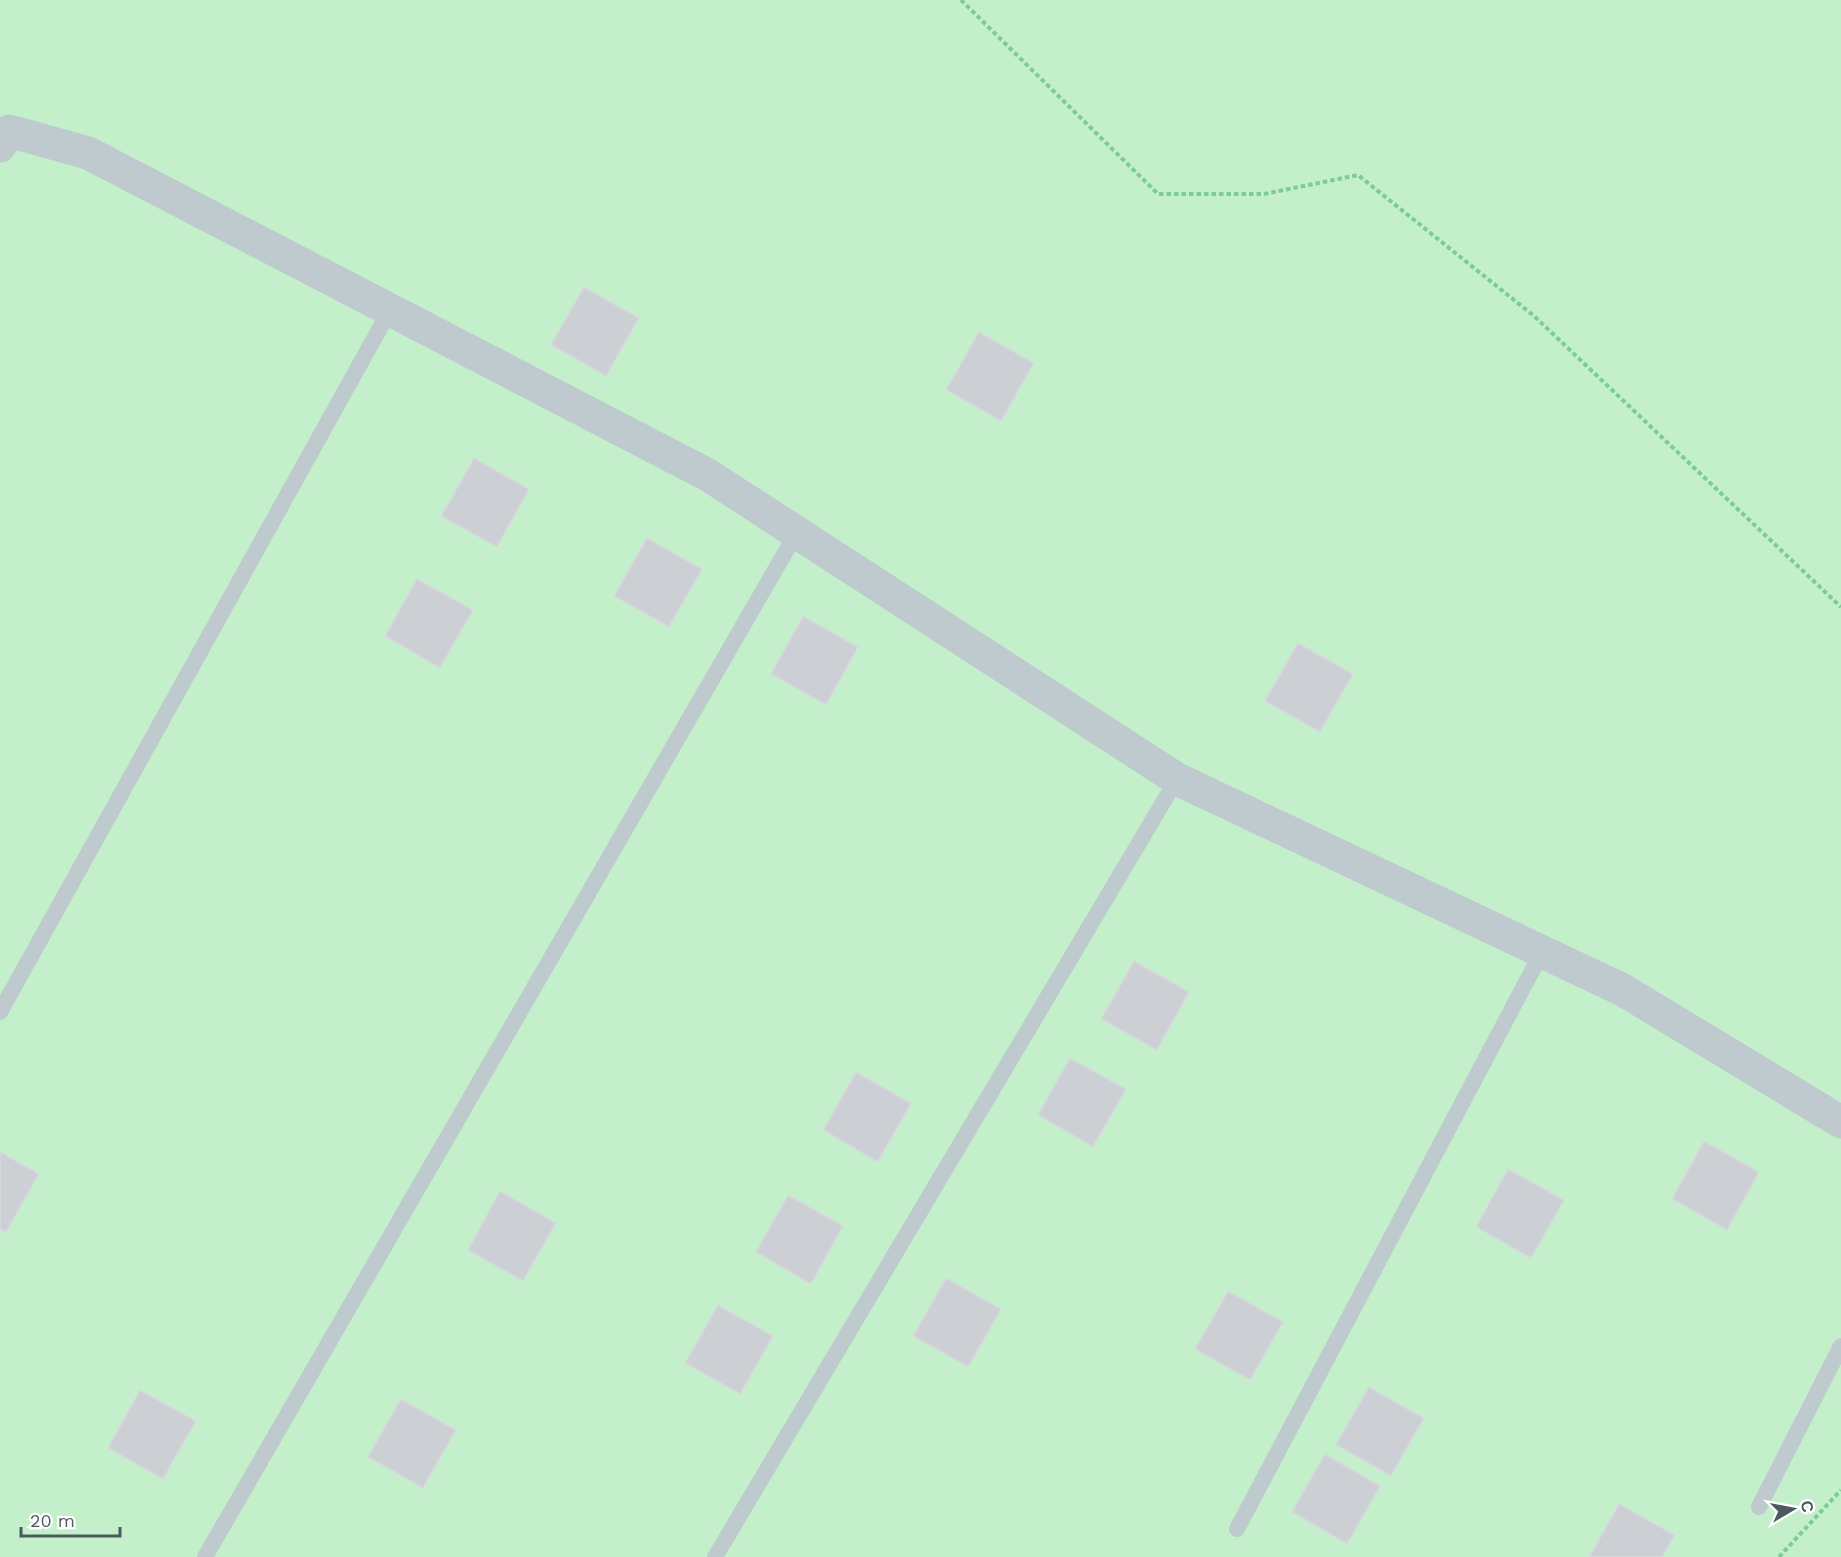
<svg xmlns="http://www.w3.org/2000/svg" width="1841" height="1557" font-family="'Work Sans',sans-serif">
  <rect width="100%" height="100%" fill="#f4f2f3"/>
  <path fill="#c4efcb" d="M0,0H1841V1557H0Z"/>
  <path fill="#ccd0d4" stroke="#d7dadd" stroke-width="1.5" d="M584,287L639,318L606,376L551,345Z
    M979,332L1034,363L1001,421L946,390Z
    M474,458L529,489L497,547L441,516Z
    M647,538L702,569L669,627L614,596Z
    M417,579L473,610L440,668L385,636Z
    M803,616L858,647L826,705L771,674Z
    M1298,643L1353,674L1320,732L1265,701Z
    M1134,961L1189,992L1157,1050L1101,1019Z
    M1070,1058L1126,1089L1093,1147L1038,1115Z
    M856,1072L911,1103L878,1162L823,1130Z
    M1704,1141L1759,1172L1727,1230L1672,1199Z
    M0,1152L39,1174L6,1232L0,1229Z
    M1508,1169L1564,1200L1531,1258L1476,1227Z
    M500,1191L556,1223L523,1281L468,1250Z
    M788,1195L843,1226L811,1284L756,1252Z
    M946,1278L1001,1309L968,1367L913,1336Z
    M1228,1291L1283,1322L1250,1380L1195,1349Z
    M718,1305L773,1336L740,1394L685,1363Z
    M1369,1387L1424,1418L1391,1476L1336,1445Z
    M140,1390L196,1421L163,1479L108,1448Z
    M401,1399L456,1430L423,1488L368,1457Z
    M1325,1454L1380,1486L1347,1544L1292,1512Z
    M1619,1504L1675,1535L1662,1557H1589Z"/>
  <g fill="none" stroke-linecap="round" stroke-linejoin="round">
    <path stroke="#7ccc93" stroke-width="4" stroke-dasharray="4.5 3" stroke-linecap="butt" d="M961,0L1158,194H1264L1358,175L1534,316L1841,607
      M1779,1557L1841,1490"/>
    <path stroke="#becace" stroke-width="16" d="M0,1012L390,310
      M1759,1507L1841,1346
      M1237,1529L1542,952
      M205,1557L797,532
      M715,1557L1177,779"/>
    <path stroke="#becace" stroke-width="33" d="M0,146L9,131L88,153L708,475L1177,779L1623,990L1841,1122"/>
  </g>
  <g transform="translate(1793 1509) rotate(80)" stroke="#ffffff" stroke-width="4.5" paint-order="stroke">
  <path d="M0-4.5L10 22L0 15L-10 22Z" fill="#4a5a5f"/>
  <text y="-9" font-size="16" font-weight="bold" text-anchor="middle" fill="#4a5a5f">С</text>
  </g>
  <path d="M21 1527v9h99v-9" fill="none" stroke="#4a5a5f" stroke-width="3"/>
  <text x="30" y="1527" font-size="18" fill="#4a5a5f" stroke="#ffffff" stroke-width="4.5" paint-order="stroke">20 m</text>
</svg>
